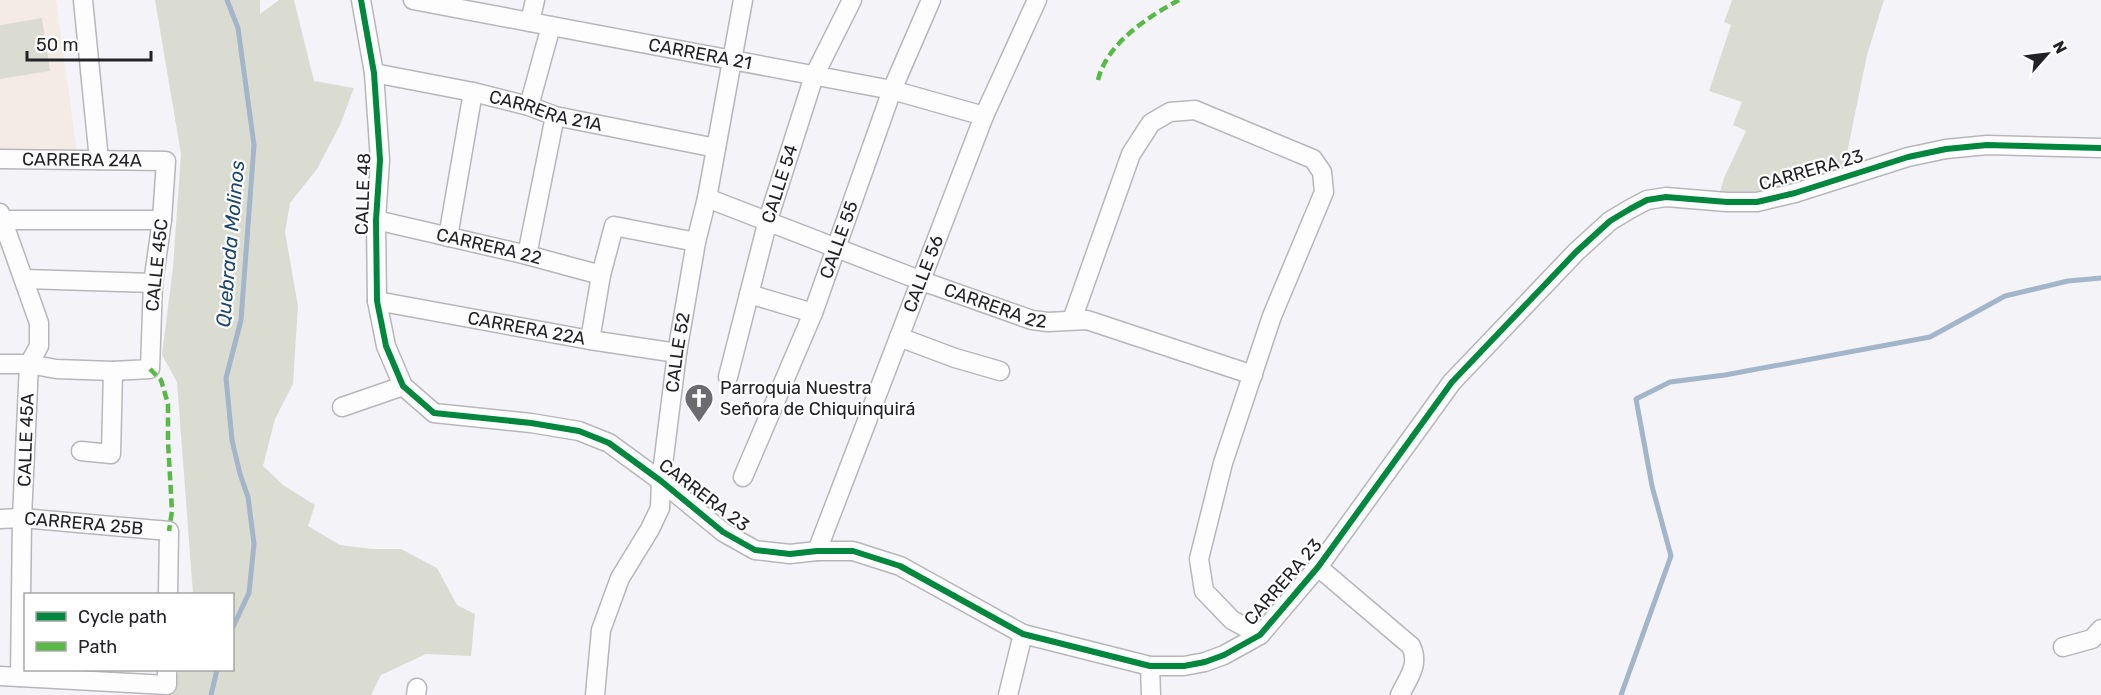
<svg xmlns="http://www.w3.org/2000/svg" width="2101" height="695" font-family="Rubik,sans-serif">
  <rect width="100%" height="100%" fill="#f4f3f8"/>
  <path fill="#f4ece4" d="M0,0H56L78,159H0Z"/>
  <path fill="#dbdcd1" d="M155,0H260V14L279,0H294L314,81L354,88L340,125L317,169L290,203L285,232L298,306L293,384L275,419L263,466L283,485L315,505L308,526L340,545L372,549H401L437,568L457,605L475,614L471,656L426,654L381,675L371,695H170L179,670H232V594H193L177,382L162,355L173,267L181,154Z
    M1732,0H1884L1867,55L1842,178L1717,202L1724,178L1746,131L1733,125L1742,102L1709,91L1731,25L1724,22Z
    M42,18L50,71L0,79V25Z"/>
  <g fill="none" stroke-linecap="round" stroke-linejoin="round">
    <path stroke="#a2b5c9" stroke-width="5" d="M227,0L238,28L254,145L241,320L226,378L232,440L240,474L248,497L254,544L249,593L232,629
      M211,695L217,670
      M1621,695L1671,556L1652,486L1636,399L1670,382L1725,375L1930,337L2005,296L2068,281L2101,278"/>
    <g stroke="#b7b6ba" stroke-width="21">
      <g id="street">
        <path d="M83,0L99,160"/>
        <path d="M361,0L374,73L380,160L376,220L377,301L386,346L403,386L434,413L531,423L579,431L609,443L661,481L723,532L755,550L790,554L817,551H853L900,566L1023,634L1150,666H1184L1205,662L1224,655L1260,635L1318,567L1452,382L1576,252L1610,221L1630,209L1647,200L1666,197L1727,202H1757L1795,193L1908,157L1946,149L1987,145L2101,148"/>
        <path id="s1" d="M413,0L892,90L984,116"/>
        <path d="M530,22L535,0"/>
        <path id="s2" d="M374,73L473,92L529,106L555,116L716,148"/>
        <path d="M529,106L551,26"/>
        <path id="s3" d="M0,159L166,161L162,220L153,283L150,369L113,371L56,369L29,364H0"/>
        <path id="s4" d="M707,198L922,281L1032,320L1048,322L1087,320L1253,375"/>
        <path d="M0,213L39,323V346L29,364L22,518L20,677"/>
        <path d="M3,220H162"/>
        <path id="s5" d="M376,220L527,255L601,275"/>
        <path d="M448,237L473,92"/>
        <path d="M527,255L555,116"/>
        <path d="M25,279L153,283"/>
        <path d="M749,294L813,313"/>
        <path id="s6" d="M377,301L590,340L677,353"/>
        <path d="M1072,320L1131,154L1151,123L1170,112L1195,110L1313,159L1322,172L1324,192L1272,316L1223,463L1199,559L1204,591L1232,620L1260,635"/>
        <path d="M899,337L955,358L1000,371"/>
        <path d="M590,340L601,275L614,226L696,242"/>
        <path id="s7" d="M728,377L768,220L814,76L852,0"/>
        <path d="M342,407L403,386"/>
        <path d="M81,451L111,454L113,371"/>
        <path id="s8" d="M743,477L813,313L892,90L931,0"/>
        <path id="s9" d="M0,519L22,518L169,531L168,594"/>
        <path id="s10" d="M817,551L984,116L1037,0"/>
        <path d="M1318,567L1411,646C1420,665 1408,678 1400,695"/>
        <path d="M2063,647L2092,639L2101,629"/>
        <path d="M1150,666L1151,695"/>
        <path d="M0,676L167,685V670"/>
        <path d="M416,695L417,688"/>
        <path id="s11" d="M595,695L601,630L620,578L650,529L660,508L661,481L677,353L696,242L707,198L743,0"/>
        <path d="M1008,695L1023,634"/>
      </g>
    </g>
    <use href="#street" stroke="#fdfdfe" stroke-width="18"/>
    <path stroke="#58b947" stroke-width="4.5" stroke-dasharray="9 4.5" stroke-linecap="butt" d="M1098,80C1107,43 1148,17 1179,0
      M150,369L161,380L168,404V442L172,511L169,531"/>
    <g stroke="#fff" stroke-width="10">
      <path id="cycleway" d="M361,0L374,73L380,160L376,220L377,301L386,346L403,386L434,413L531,423L579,431L609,443L661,481L723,532L755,550L790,554L817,551H853L900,566L1023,634L1150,666H1184L1205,662L1224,655L1260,635L1318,567L1452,382L1576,252L1610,221L1630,209L1647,200L1666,197L1727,202H1757L1795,193L1908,157L1946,149L1987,145L2101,148"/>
    </g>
    <use href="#cycleway" stroke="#00873e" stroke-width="6"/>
  </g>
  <defs>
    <g id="church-pin" transform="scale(1.5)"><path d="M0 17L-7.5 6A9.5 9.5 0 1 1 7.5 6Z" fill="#6c6b70" stroke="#fff"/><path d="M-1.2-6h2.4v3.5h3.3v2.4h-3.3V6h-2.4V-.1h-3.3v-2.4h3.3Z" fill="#fff"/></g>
  </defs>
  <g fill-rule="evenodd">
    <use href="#church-pin" x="699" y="398"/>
  </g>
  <g text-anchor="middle" stroke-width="4.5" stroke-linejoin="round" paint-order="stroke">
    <g font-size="18" fill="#232226" stroke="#fff">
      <text dy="6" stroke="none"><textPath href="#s1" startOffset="292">CARRERA 21</textPath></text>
      <text dy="6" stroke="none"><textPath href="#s2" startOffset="176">CARRERA 21A</textPath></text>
      <text dy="6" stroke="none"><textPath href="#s3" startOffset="82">CARRERA 24A</textPath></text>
      <text transform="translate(1811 170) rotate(-16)" y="6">CARRERA 23</text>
      <text dy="6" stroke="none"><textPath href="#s7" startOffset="200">CALLE 54</textPath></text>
      <text transform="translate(363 194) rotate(-88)" y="6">CALLE 48</text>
      <text dy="6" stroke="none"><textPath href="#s8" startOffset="256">CALLE 55</textPath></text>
      <text dy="6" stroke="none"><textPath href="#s5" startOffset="116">CARRERA 22</textPath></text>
      <text transform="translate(157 265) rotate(-84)" y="6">CALLE 45C</text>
      <text dy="6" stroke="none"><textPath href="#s10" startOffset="297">CALLE 56</textPath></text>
      <text dy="6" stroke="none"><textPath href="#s4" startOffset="308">CARRERA 22</textPath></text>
      <text dy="6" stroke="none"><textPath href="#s6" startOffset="152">CARRERA 22A</textPath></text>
      <text dy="6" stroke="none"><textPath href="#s11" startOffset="358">CALLE 52</textPath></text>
      <text transform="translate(26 440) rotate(-88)" y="6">CALLE 45A</text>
      <text transform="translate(704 495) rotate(37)" y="6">CARRERA 23</text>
      <text dy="6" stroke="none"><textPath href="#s9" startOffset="84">CARRERA 25B</textPath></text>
      <text transform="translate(1283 582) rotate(-49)" y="6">CARRERA 23</text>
    </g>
    <g font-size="18" fill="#232226" stroke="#fff" text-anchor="start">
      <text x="720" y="394">Parroquia Nuestra<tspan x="720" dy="21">Señora de Chiquinquirá</tspan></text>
    </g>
    <g font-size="20" font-style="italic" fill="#1e476e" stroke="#fff">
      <text transform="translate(230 244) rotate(-85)" y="7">Quebrada Molinos</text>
    </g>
  </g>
  <rect x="24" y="593" width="210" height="78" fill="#ffffff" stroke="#a7a7a8" stroke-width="1.5"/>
  <rect x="36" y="612" width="30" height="9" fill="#00873e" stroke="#a7a7a8" stroke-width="1.5"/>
  <text x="78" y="623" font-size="18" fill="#232226">Cycle path</text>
  <rect x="36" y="642" width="30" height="9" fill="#58b947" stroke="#a7a7a8" stroke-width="1.5"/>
  <text x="78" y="653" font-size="18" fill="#232226">Path</text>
  <g transform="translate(2047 54) rotate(62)" stroke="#ffffff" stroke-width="4.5" paint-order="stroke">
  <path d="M0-4.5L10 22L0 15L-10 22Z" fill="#232226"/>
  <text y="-9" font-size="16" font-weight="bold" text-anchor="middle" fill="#232226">N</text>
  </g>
  <path d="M27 51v9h124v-9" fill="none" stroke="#232226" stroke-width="3"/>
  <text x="36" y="51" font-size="18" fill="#232226" stroke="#ffffff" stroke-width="4.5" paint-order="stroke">50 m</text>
</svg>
